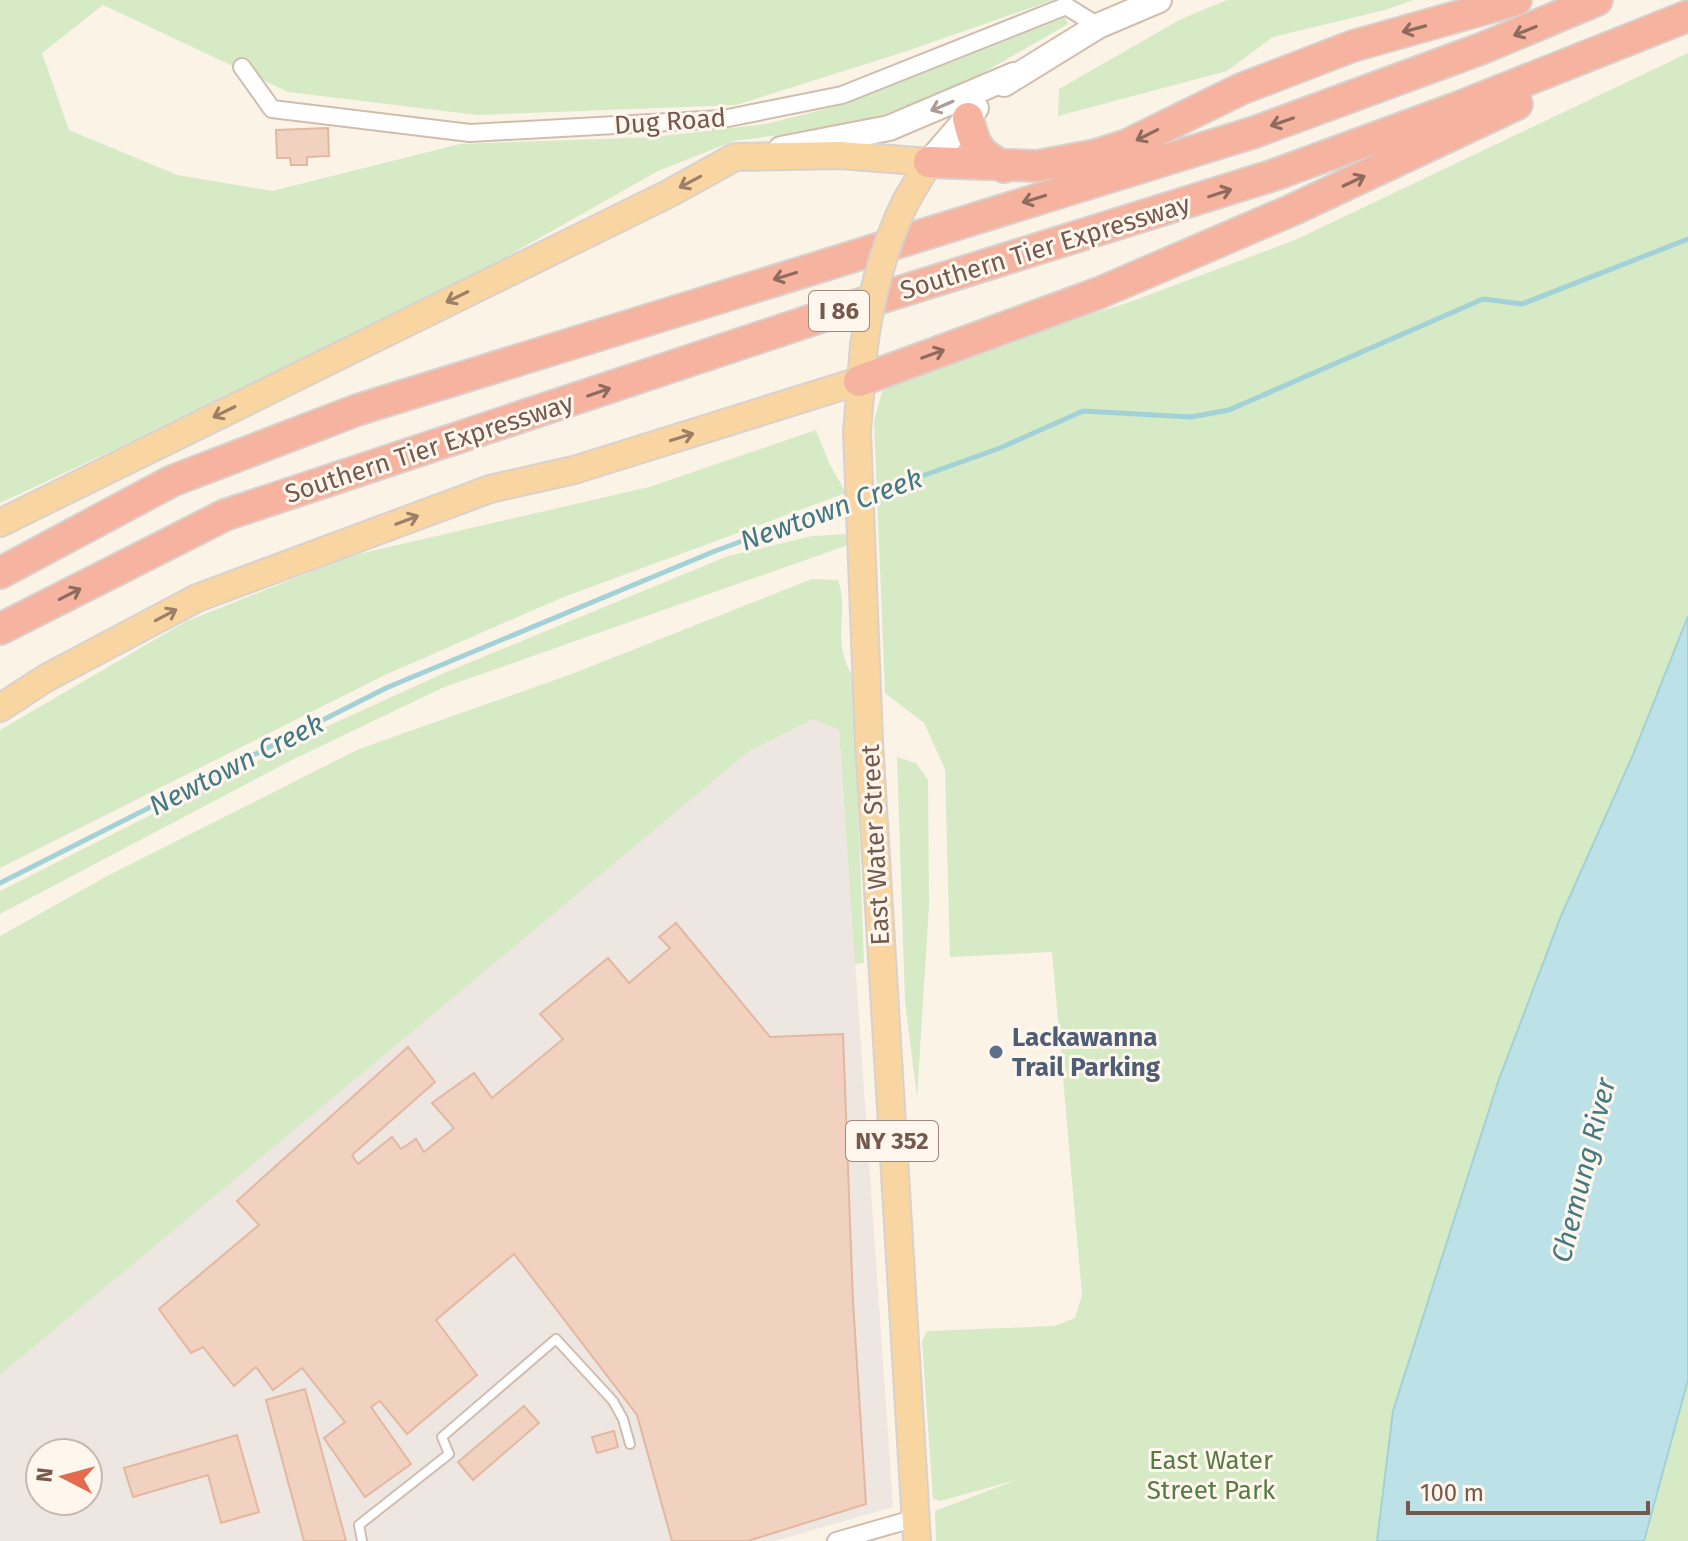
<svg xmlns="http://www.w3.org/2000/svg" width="1688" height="1541" font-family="'Fira Sans',sans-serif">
  <rect width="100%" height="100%" fill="#fcf3e7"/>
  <path fill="#ede6e1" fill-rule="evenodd" d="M815,719L839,730L893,1507L775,1541H0V1375L748,752ZM40,1453H88V1501H40Z"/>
  <path fill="#d6eac6" d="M0,0H1053L904,52L736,105L477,115L288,92L103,5L42,53L69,130L177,175L272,191L460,144L653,137L766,124L837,106L1065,17L1068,24L957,88L854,125L734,141L658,171L504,258L212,404L0,503Z
    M1227,0H1413L1385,10L1273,37L1227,71L1058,116L1059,89L1181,19Z
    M1688,53V616L1633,757L1561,916L1498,1082L1393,1411L1377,1541H936L935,1511L1016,1480L940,1501L933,1499L922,1341L927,1331L1054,1326L1075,1318L1082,1295L1052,952L950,957L945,769L924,723L885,693L874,421L882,392L899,375L1130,302L1295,240Z
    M816,430L829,463L846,493L561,598L385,675L0,868V730L185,622L350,556L649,487Z
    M848,534V545L442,688L292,760L0,914V891L317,731L444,673L728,556L812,536Z
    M812,579L838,580C850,612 830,642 853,676L864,963L855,964L839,730L814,719L748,752L0,1375V936L109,875L359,749L569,675Z
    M897,757L916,763L928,780L929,905L917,1097L905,1001Z
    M1688,1380V1541H1644Z"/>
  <path fill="#bce1e6" stroke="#a2d1d7" stroke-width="2" d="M1688,616V1380L1644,1541H1377L1393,1411L1498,1082L1561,916L1632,757Z"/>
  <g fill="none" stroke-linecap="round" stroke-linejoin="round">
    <path stroke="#a2d1d7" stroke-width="5" d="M869,495L1000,448L1083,411L1191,417L1229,410L1483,299L1522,304L1688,239
      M0,883L386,688L715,551L852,501"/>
  </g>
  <path fill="#f1d1bf" stroke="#e4b7a0" stroke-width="2" d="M328,128L329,156L307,157V165H291L290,158H277L276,130Z
    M676,923L770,1037L843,1034L853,1302L866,1504L748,1541H672L637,1415L514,1254L436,1320L477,1375L407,1434L380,1401L371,1407L411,1464L365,1497L324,1438L345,1422L302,1368L273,1390L256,1367L234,1386L203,1347L191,1353L159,1309L259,1225L237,1201L408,1047L435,1082L352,1155L358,1164L392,1137L401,1149L416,1139L424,1152L454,1128L432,1103L474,1073L492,1098L563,1039L540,1014L608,958L629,983L670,948L659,937Z
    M305,1389L346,1541H304L266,1400Z
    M524,1406L539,1423L473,1480L458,1462Z
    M614,1431L618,1447L597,1453L592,1437Z
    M237,1435L259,1512L221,1523L208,1475L133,1497L124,1468Z"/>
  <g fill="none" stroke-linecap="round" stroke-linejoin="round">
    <g stroke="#d0bdb0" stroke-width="12">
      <path id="lane" d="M362,1541L359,1525L449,1454L442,1437L556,1339L613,1401L623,1419L630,1444"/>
    </g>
    <g stroke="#d0bdb0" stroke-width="20">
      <path id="street" d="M242,67L272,109L470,133L723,119L842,95L1066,6L1098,26
        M836,1541L916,1518"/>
    </g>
    <g stroke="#d3bdae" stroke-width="28">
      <path id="secondary" d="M1004,84L1098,26L1159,0
        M781,149L889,128L1014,75
        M929,162L976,108"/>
    </g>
    <g stroke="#d9d1cd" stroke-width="30">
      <path id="primary" d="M864,346L857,432L869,741L917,1541
        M0,523L668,194L735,157L840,155L929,162L906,201
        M0,708L46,678L197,598L490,489L574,470L859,381"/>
    </g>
    <g stroke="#d9d1cd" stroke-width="34">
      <path id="highway" d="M968,118C975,147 978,153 1004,167
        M929,162L1037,166L1096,155L1127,145L1241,89L1353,46L1516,0
        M859,381L1099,293L1292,210L1517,104
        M0,573L172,481L357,410L1255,132L1483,48L1597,0
        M0,629L225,515L851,307L1274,175L1459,107L1688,16"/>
    </g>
    <use href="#lane" stroke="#fff" stroke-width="8"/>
    <use href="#street" stroke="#fff" stroke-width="16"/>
    <use href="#secondary" stroke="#fff" stroke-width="24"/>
    <use href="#primary" stroke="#f9d5a1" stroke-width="26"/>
    <use href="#highway" stroke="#f5b3a0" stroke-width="30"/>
    <g stroke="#d9d1cd" stroke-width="30" stroke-linecap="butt">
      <path id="primary-bridge" d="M864,346C871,294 883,248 906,201"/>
    </g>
    <use href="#primary-bridge" stroke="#f9d5a1" stroke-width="26"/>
  </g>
  <defs><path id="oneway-shaft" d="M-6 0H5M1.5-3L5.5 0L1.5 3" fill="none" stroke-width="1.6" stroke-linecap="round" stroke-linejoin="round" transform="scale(2)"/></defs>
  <g stroke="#8f6b5d">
    <use href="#oneway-shaft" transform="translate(1414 29) rotate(165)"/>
    <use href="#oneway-shaft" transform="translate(1525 31) rotate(158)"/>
    <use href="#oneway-shaft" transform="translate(1282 122) rotate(161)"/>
    <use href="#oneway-shaft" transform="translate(1147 135) rotate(153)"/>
    <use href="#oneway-shaft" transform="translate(1354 181) rotate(-25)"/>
    <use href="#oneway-shaft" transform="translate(1220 193) rotate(-18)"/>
    <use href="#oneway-shaft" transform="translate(1034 199) rotate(163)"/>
    <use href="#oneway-shaft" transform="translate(785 276) rotate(163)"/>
    <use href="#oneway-shaft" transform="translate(933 354) rotate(-20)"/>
    <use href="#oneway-shaft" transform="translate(599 392) rotate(-19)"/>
    <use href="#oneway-shaft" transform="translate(70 594) rotate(-27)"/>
  </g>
  <use stroke="#ad9b94" href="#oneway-shaft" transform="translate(942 106) rotate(157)"/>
  <g stroke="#9d7e66">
    <use href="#oneway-shaft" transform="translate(690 182) rotate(152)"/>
    <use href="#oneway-shaft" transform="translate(457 297) rotate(154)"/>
    <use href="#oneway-shaft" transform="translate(224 412) rotate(154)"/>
    <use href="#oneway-shaft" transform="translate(682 437) rotate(-17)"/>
    <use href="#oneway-shaft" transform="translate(407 520) rotate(-21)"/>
    <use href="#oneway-shaft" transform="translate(166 615) rotate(-28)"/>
  </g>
  <circle fill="#5c6f8a" stroke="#fff7ee" stroke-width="3" cx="996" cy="1052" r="8"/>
  <g text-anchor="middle" stroke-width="6" stroke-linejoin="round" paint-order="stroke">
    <g fill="#fff7ee" stroke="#9f887d" stroke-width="2">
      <rect x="809" y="291" width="60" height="40" rx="6"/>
      <rect x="846" y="1121" width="92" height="40" rx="6"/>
    </g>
    <g font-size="24" font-weight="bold" fill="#76594c">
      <text x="839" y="319">I 86</text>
      <text x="892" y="1149">NY 352</text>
    </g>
    <g font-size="26" fill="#76594c" stroke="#fff7ee">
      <text transform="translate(670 121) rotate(-4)" y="9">Dug Road</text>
      <text transform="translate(1045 247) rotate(-17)" y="9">Southern Tier Expressway</text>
      <text transform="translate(429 448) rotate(-18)" y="9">Southern Tier Expressway</text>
      <text transform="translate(875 845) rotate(-93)" y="9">East Water Street</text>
    </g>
    <g font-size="26" font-weight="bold" fill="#4e5e75" stroke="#fff7ee" text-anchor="start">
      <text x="1012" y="1046">Lackawanna<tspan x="1012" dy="30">Trail Parking</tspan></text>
    </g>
    <g font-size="26" fill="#567b43" stroke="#fff7ee">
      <text x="1211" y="1469">East Water<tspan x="1211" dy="30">Street Park</tspan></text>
    </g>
    <g font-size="28" font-style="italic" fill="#437982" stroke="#fff7ee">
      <text transform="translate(831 509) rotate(-20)" y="10">Newtown Creek</text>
      <text transform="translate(236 764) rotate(-27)" y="10">Newtown Creek</text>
      <text transform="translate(1583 1170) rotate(-76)" y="10">Chemung River</text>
    </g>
  </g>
  <g transform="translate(64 1477) rotate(276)"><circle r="38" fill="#fff7ee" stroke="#c8b8ad" stroke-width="2"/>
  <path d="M0-6L14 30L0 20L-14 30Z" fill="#e46b4f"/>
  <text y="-12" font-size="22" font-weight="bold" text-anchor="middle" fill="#76594c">N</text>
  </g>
  <path d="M1408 1501v12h240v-12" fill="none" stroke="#76594c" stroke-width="4"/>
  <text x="1420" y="1501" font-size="24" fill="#76594c" stroke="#fff7ee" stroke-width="6" paint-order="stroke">100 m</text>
</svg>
